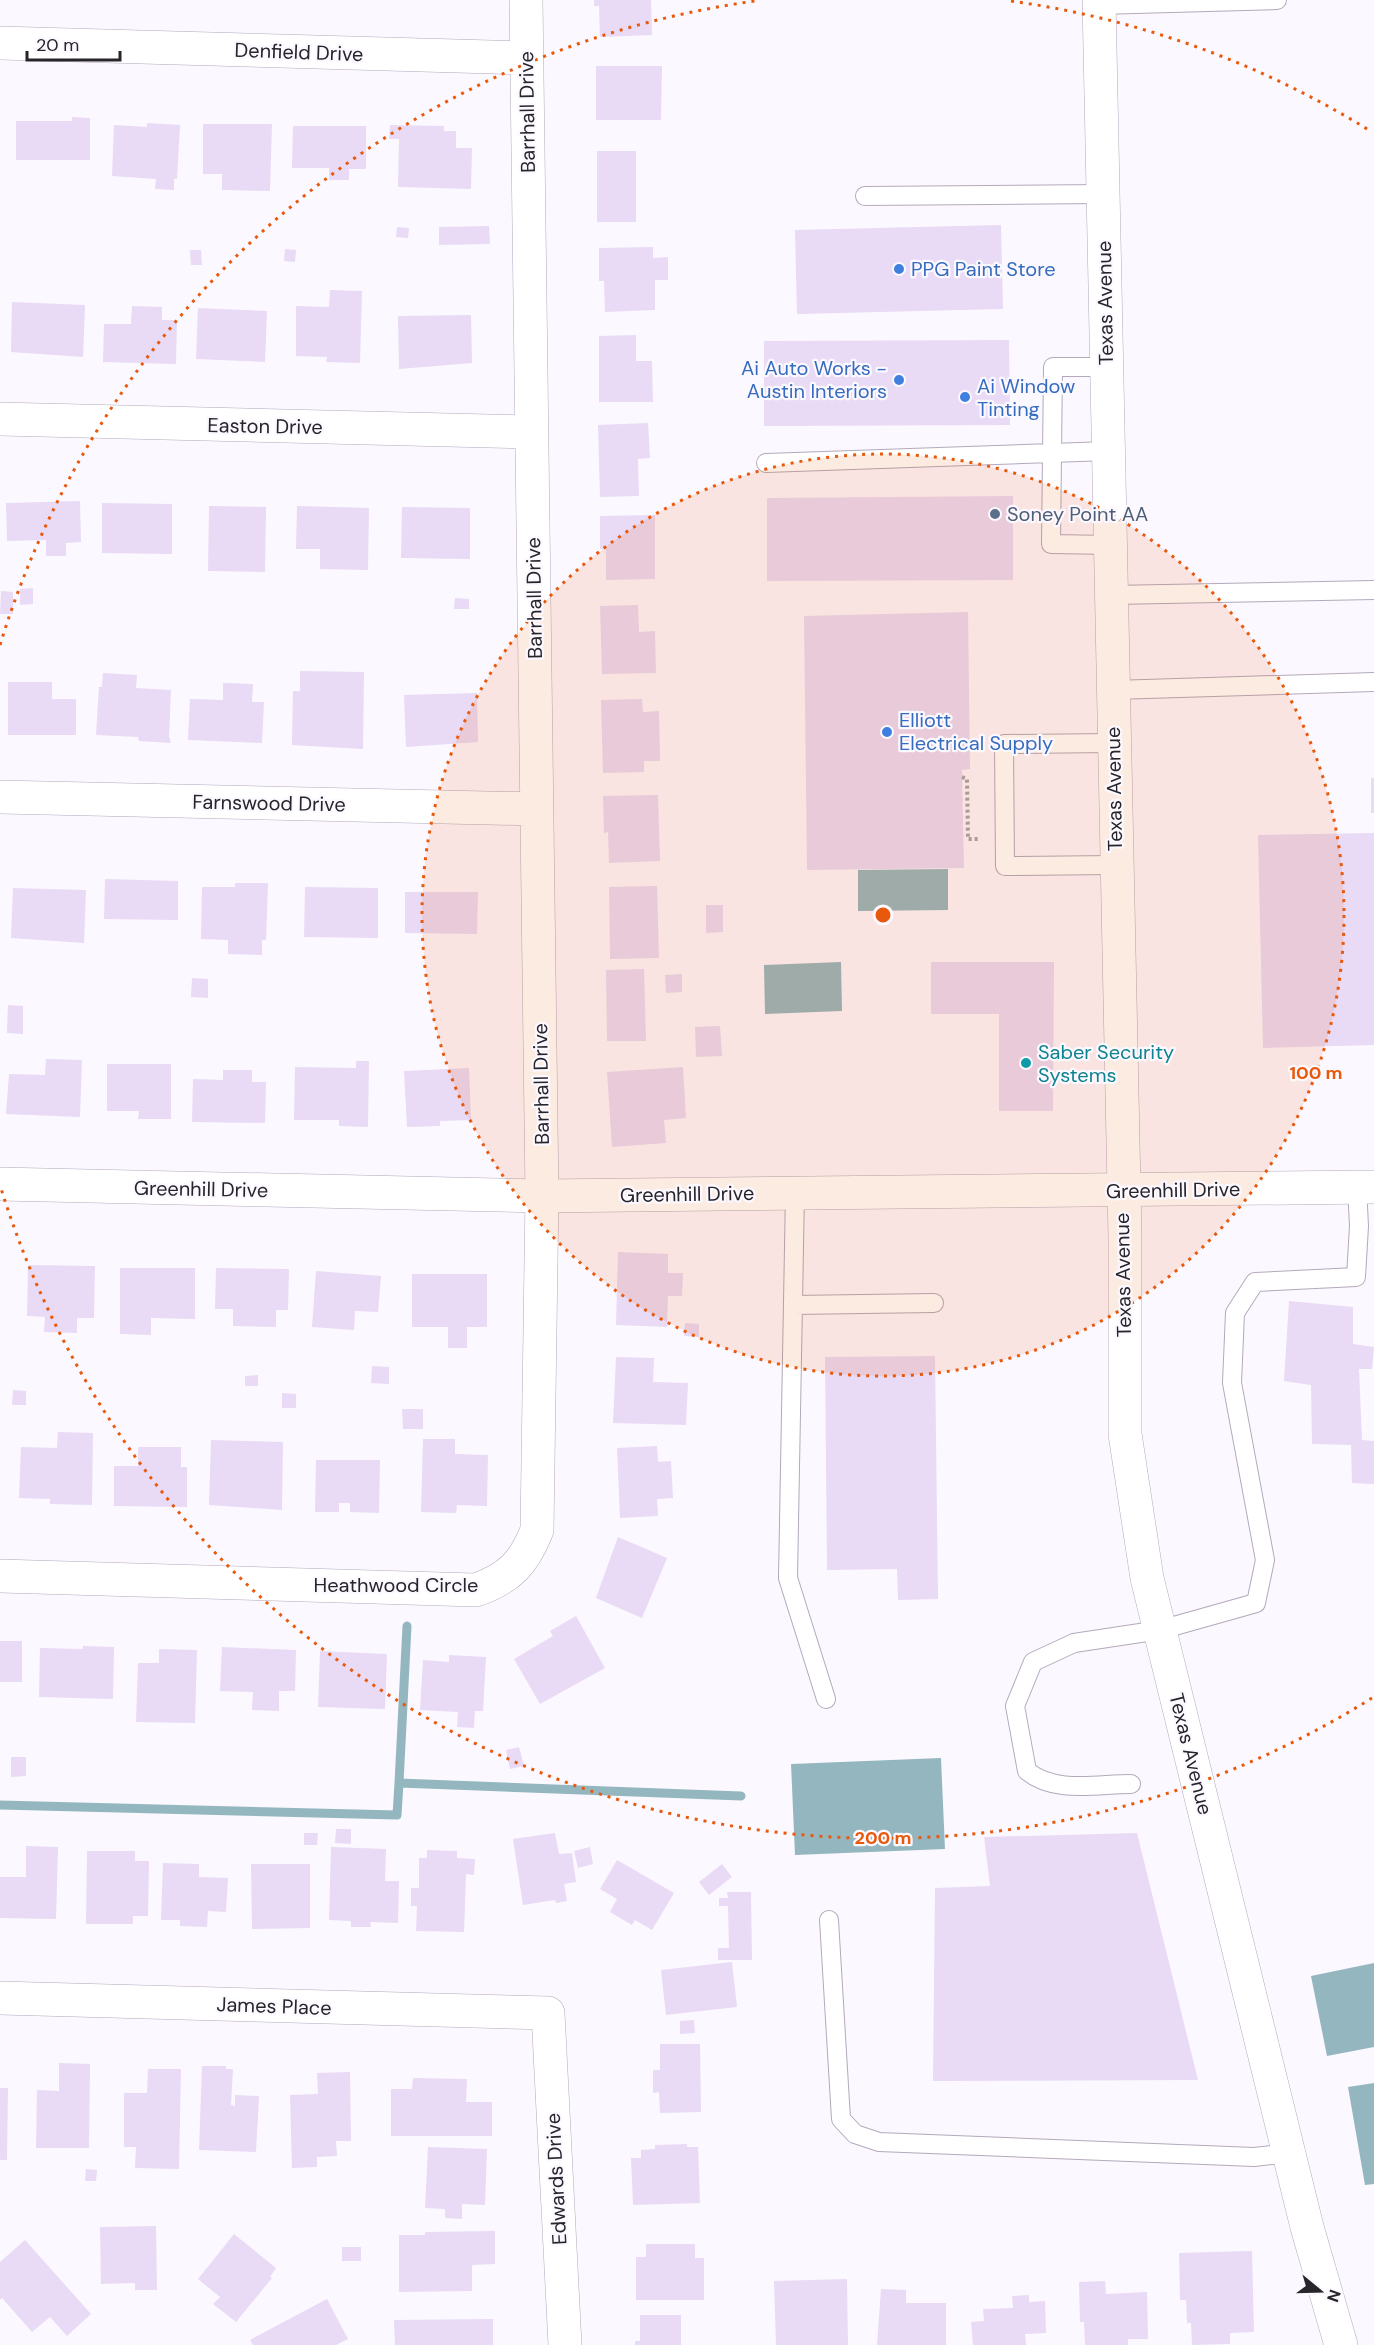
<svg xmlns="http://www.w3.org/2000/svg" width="1374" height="2345" font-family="'DM Sans',sans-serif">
  <rect width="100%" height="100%" fill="#fcf8ff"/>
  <path fill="#94b7bf" d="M948,869V910L858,911V870Z
    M841,962L842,1011L765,1014L764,965Z
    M941,1758L945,1849L795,1855L791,1764Z
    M1374,1963V2047L1327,2056L1311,1976Z
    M1374,2083V2184L1365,2185L1348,2087Z"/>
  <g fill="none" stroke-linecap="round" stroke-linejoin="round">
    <path stroke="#94b7bf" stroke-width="9" d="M399,1783L407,1626
      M0,1805L397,1815L399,1783L741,1796"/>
  </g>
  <path fill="#e9daf5" d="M594,0H651L652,35L600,37L599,6H594Z
    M596,66H662L661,120H596Z
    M72,117L90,118V160H16V121H72Z
    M147,123L180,125L177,179H174V190L155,189L156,179L112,176L114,125L147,127Z
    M203,124H272L270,191L222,190V174H203Z
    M390,125L444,126V131H456V148H472L471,189L398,187L399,139H389Z
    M293,126H366V169H349V180H329V168H292Z
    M597,151H636V222H597Z
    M1001,225L1003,309L797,314L795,230Z
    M489,226L490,244L439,245V227Z
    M397,227L409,228L408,238L396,237Z
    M653,247V258L668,257V280H655V310L605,312L604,281H599V248Z
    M285,249L296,250L295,262L284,261Z
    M190,250H201L202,265H191Z
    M330,290L362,291L360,363L326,362L327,357L296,356V306L329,307Z
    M12,302L85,305L83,357L11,352Z
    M132,306L162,307V320H177L176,364L103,362L104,324H131Z
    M198,308L267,311L265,362L196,359Z
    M471,315L472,363L399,369L398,316Z
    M636,335V361H652L653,402H599V336Z
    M1009,340L1010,425L764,426V341Z
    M648,423L650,458L638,459L639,496L600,497L598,425Z
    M1013,496V580L767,581V498Z
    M80,501L81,542L66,543V556H46V540L7,541L6,503Z
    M102,503L172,504V554L102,553Z
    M209,506L266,507L265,572L208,571Z
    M297,506L369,508L368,570L320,569V549H296Z
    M402,507L470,508V559L401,558Z
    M655,515V579L606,580V549H600V516Z
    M33,588V604L20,605V589Z
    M1,591L13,592V614H0Z
    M455,598L469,599V609H454Z
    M638,605L639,632L655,631L656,673L602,674L600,606Z
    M968,612L970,769L962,770L964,868L807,870L804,616Z
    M300,671L364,672L363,749L292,745L293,691H300Z
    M103,673L137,675L136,688L171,690L169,736L171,743L139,741L138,737L96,735L99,687H102Z
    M8,682H52V699H76V735H8Z
    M223,683L253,684L252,702H264L262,743L188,740L190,699L223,700Z
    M477,693L478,742L406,747L404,695Z
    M642,699L643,712L659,711L660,761H644V772L603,773L601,700Z
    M1371,778H1374V813H1371Z
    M658,795L660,861L609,863L608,832L604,833L603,796Z
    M1374,833V1045L1263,1048L1258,835Z
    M105,879L178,881V920L104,919Z
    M235,883H268L266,940H262V955L228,954V940L201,939L202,887H235Z
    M657,886L659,958L610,959L609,887Z
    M305,887L378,888V938L304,937Z
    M13,888L86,890L84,943L11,938Z
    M405,892H478L477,934L405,933Z
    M706,905H723V932L706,933Z
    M931,962H1054L1053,1111H999V1014H931Z
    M644,969L646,1041H607L606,970Z
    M682,974V992L666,993L665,975Z
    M192,978L208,979V998L191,997Z
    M8,1005L23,1006V1034L7,1033Z
    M720,1026L722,1056L696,1057L695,1027Z
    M46,1059L82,1060L80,1117L6,1114L9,1074L45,1075Z
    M356,1061H369L368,1127L339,1126V1120H294L295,1067L356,1068Z
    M107,1064H171V1119H138L139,1111H107Z
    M683,1067L686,1118L664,1120L666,1143L612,1147L607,1072Z
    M469,1068L471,1120L440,1121V1126L407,1127L404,1071Z
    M223,1070H252V1082H266L265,1123L192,1122L193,1079L223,1080Z
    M618,1252L668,1254V1273H683L682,1296H668L667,1327L616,1325Z
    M28,1265L95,1266L94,1318H77V1333L44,1332L45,1317L27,1316Z
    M120,1268H195V1319L151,1318V1335L120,1334Z
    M216,1268L289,1269L288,1310H276V1327L233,1326V1309H215Z
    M316,1271L381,1276L378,1312L355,1311L354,1330L312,1327Z
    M412,1274H487V1327H467V1348H448V1327H412Z
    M1289,1301L1353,1307V1344L1374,1347L1372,1369H1359L1362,1440L1374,1441V1484L1352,1483L1351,1445L1312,1444L1311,1385L1284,1381Z
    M685,1323L699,1324V1337L684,1336Z
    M935,1356L938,1599L898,1600L897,1569L827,1570L825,1357Z
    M616,1357L654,1358L653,1382L688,1383L686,1425L613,1423Z
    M372,1366L389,1367V1384L371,1383Z
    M258,1375V1386H245V1376Z
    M13,1390L26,1391V1405H12Z
    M282,1393L296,1394V1408H282Z
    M402,1409H423V1429H403Z
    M58,1432L93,1433L92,1505L50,1504V1499L19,1498L21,1447L57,1448Z
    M423,1439H455V1454L488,1455L487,1506L457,1505L456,1513L421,1512Z
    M211,1440L283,1442L282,1510L209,1505Z
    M657,1446L658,1462L671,1461L673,1498L657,1499L658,1516L620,1518L617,1448Z
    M138,1447H181V1467H187V1507L114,1506V1466H138Z
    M316,1460H380L379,1513L350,1512V1503H339V1512H315Z
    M618,1537L667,1558L642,1618L596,1598Z
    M576,1616L605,1668L540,1704L514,1659L553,1636L550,1631Z
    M0,1641H22V1682H0Z
    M83,1646L114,1647L113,1699L39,1697L40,1648L83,1649Z
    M222,1647L296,1650L295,1691H279V1711L252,1710L253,1692L220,1691Z
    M159,1649L197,1650L195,1723L136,1722L138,1663H159Z
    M320,1651L387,1654L385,1709L318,1707Z
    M449,1655L486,1657L483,1711H475L474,1728L457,1727L458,1712L420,1710L423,1660L449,1662Z
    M519,1747L524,1766L510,1769L506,1750Z
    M11,1757H26V1776L11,1777Z
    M336,1829H351V1844L335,1843Z
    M304,1833H318L317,1845H304Z
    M555,1833L559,1854L572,1853L576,1882L564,1884L567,1901L556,1903L555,1900L523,1905L513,1839Z
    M1137,1833L1198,2080L933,2081L935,1888L990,1886L984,1837Z
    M26,1846L58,1847L56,1919L0,1918V1877H26Z
    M331,1847L386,1849L385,1881H399L398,1923L370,1922L371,1927H351V1921L329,1920Z
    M590,1847L593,1864L578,1868L574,1851Z
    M427,1850L457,1851V1858L475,1859L474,1875L466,1874L464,1932L416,1931L417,1906H411V1888H419V1858H427Z
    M87,1851H135V1861H149L148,1916H133V1924H86Z
    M617,1860L674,1893L652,1930L635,1920L632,1925L610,1912L617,1899L600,1889Z
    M163,1863L199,1864V1877L228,1878L226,1912L208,1911L207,1927L180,1926V1920H161Z
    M251,1864H310V1928L252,1929Z
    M722,1864L732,1877L709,1895L699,1882Z
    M727,1892H751L752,1960H718V1948H729L728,1906H719V1898H728Z
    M732,1962L737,2007L666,2015L661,1970Z
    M694,2020L695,2033L680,2034V2021Z
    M660,2044H700L701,2112L660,2113L659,2092L653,2093V2070H660Z
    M59,2063L90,2064L89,2148H36L37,2090L59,2091Z
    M202,2066H226V2069H233L231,2105L235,2106V2095L259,2096L256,2152L199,2150Z
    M148,2069H181L179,2169L135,2168L136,2147H124V2093H147Z
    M350,2072L351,2141H336L337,2156L317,2157V2167L292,2168L290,2095L318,2094L317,2073Z
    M413,2078L467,2079L466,2102H492V2136H391V2089H412Z
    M0,2088H8L7,2160H0Z
    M687,2144V2147H698L700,2203L633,2205L631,2158H641V2150L655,2149V2145Z
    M428,2147L487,2149L485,2205L462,2204V2219L445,2218V2209L425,2208Z
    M86,2169L97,2170L96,2181H85Z
    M156,2226L157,2290H135V2283L101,2284L100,2227Z
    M495,2231V2264L472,2265V2291L399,2292V2235H425V2232Z
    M234,2234L276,2268L270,2277L272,2278L236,2322L213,2304L220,2297L198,2279Z
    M25,2240L91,2314L67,2336L50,2317L32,2332L2,2298L0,2300V2262Z
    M646,2244H695V2258H704V2300H636V2257H646Z
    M342,2247H361V2261H342Z
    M1252,2251L1254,2332L1230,2333V2344L1192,2345L1191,2323H1187L1186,2300H1180L1179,2253Z
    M847,2279L848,2345H776L774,2281Z
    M1105,2281L1106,2294L1147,2292L1148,2339H1128V2345H1085L1084,2322H1080L1079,2282Z
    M881,2289L906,2290V2303H946V2345H877Z
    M1029,2295V2302L1045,2301L1046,2333L1025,2334L1026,2345H973L971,2322L984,2321L983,2309L1013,2308L1012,2296Z
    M327,2299L348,2339L336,2345H253L250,2340Z
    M640,2315H681V2345H635V2341H640Z
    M493,2319V2345H395L394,2320Z"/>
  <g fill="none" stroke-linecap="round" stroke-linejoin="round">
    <g stroke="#b3a9bb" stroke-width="20">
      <path id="lane" d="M1099,5L1277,0
        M865,196L1103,194
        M1106,367H1053L1051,544L1110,545
        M766,463L1108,451
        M1111,595L1374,590
        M1113,690L1374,682
        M1113,743L1004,744L1005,866L1115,865
        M795,1192L788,1578L826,1699
        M793,1305L934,1303
        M1131,1784C1097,1784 1055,1794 1027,1771L1015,1706L1033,1662L1074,1643L1160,1630L1256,1603L1265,1560L1232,1383L1235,1313L1255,1282L1356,1277L1359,1226L1357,1187
        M829,1920L841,2119L855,2134L879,2142L1254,2157L1289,2153"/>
    </g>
    <g stroke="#b3a9bb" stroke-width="34">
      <path id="street" d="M1099,0L1125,1236V1434L1147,1578L1307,2227L1341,2345
        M0,43L527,58
        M0,419L531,432
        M0,797L537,809
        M0,1576L476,1590C510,1578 524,1563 537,1530L542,1196L526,0
        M0,1998L548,2013L565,2345"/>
    </g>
    <g stroke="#b3a9bb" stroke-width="34">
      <path id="secondary" d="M0,1184L542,1196L1374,1187"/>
    </g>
    <path stroke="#a6a2a9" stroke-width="4" stroke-dasharray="3 3" stroke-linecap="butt" d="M962,777L967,779L968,839H980"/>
    <use href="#lane" stroke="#fff" stroke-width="18"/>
    <use href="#street" stroke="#fff" stroke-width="33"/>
    <use href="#secondary" stroke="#fff" stroke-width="33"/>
  </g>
  <circle cx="883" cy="915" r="461" fill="#e8590c" fill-opacity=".12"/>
  <g fill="none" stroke="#e8590c" stroke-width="3" stroke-dasharray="3 6">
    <circle cx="883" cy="915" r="461"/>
    <path d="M1372 1698A923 923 0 0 1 0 1185M0 645A923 923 0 0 1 755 1M1011 1A923 923 0 0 1 1372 132"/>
  </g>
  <g fill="#3f7fe0" stroke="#fcf8ff" stroke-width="2">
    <circle cx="899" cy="269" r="6"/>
    <circle cx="899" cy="380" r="6"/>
    <circle cx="965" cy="397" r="6"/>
    <circle cx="887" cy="732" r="6"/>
  </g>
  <circle fill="#5c6f8a" stroke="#fcf8ff" stroke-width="2" cx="995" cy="514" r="6"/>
  <circle fill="#0f9aa8" stroke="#fcf8ff" stroke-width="2" cx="1026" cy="1063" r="6"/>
  <g text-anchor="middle" stroke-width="4.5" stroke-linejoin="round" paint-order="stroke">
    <g font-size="20" fill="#27242a" stroke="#fcf8ff">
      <text transform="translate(299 52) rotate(2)" y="7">Denfield Drive</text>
      <text transform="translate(527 112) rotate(-91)" y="7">Barrhall Drive</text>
      <text transform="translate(1105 303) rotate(-91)" y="7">Texas Avenue</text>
      <text transform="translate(265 426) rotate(1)" y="7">Easton Drive</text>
      <text transform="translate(534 598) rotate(-91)" y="7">Barrhall Drive</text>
      <text transform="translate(1114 789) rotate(-91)" y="7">Texas Avenue</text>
      <text transform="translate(269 803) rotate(1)" y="7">Farnswood Drive</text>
      <text transform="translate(541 1084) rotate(-91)" y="7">Barrhall Drive</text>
      <text transform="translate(201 1189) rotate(1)" y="7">Greenhill Drive</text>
      <text transform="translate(1173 1190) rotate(-1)" y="7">Greenhill Drive</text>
      <text transform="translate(687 1194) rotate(-1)" y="7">Greenhill Drive</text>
      <text transform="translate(1123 1275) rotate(-91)" y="7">Texas Avenue</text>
      <text x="396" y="1592">Heathwood Circle</text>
      <text transform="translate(1191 1754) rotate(76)" y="7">Texas Avenue</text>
      <text transform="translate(274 2006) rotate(2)" y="7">James Place</text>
      <text transform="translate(556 2179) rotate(-93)" y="7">Edwards Drive</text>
    </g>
    <g font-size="20" fill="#366cbe" stroke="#fcf8ff" text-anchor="start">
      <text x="911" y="276">PPG Paint Store</text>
      <text x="887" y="375" text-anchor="end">Ai Auto Works -<tspan x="887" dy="23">Austin Interiors</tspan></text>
      <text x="977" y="393">Ai Window<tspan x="977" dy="23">Tinting</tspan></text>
      <text x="899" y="727">Elliott<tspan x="899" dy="23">Electrical Supply</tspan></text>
    </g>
    <g font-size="20" fill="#4e5e75" stroke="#fcf8ff" text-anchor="start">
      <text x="1007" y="521">Soney Point AA</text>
    </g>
    <g font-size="20" fill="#0d838f" stroke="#fcf8ff" text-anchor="start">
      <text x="1038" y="1059">Saber Security<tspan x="1038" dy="23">Systems</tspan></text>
    </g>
  </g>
  <circle cx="883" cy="915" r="9" fill="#e8590c" stroke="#fcf8ff" stroke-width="3"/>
  <g font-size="18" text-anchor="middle" font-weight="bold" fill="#e8590c" stroke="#fcf8ff" stroke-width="4.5" stroke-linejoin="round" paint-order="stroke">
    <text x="1316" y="1079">100 m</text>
    <text x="883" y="1844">200 m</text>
  </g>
  <g transform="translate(1320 2291) rotate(109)" stroke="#fcf8ff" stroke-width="4.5" paint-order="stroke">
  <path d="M0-4.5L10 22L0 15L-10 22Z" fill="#27242a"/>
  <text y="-9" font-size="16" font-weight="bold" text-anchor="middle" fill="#27242a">N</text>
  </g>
  <path d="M27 51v9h93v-9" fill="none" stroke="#27242a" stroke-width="3"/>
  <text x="36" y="51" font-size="18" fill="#27242a" stroke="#fcf8ff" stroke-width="4.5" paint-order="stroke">20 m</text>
</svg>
